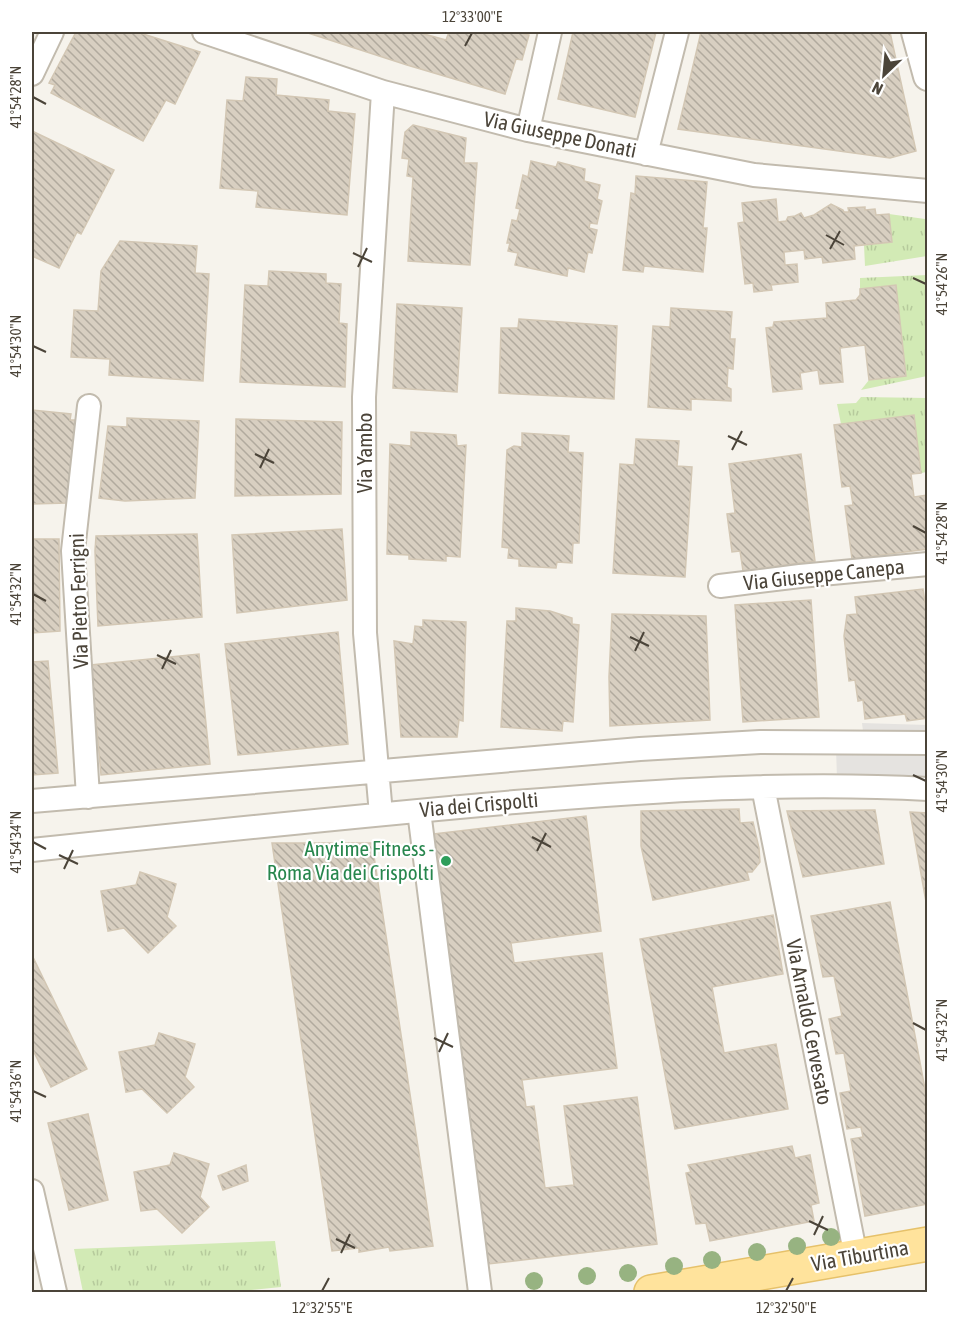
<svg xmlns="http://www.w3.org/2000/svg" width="959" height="1324" font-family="'Asap Condensed',sans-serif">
  <defs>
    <pattern id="grass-tufts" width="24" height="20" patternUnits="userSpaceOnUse" patternTransform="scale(1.5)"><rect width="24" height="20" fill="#d2eab5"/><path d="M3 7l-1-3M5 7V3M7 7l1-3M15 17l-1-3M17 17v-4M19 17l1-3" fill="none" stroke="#b6ca9c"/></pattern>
    <pattern id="building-back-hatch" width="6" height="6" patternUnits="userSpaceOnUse" patternTransform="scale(1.5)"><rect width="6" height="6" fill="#d8cfc1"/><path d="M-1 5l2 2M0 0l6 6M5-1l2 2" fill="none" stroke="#b1aa9e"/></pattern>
  </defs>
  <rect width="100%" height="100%" fill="#f6f3ec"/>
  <path fill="url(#grass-tufts)" d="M889,214L925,219L927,256L865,266L864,245L892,242Z
    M927,275V376L861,390L869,380L905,376L896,285L860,289V278Z
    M861,397L927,398V472L921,473L914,415L841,424L837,404L856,403Z
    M275,1241L281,1287L231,1292H83L74,1249Z"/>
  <path fill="#e5e3e0" d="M862,723L927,725V732L863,731Z
    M836,749L927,750V781L837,778Z"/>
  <path fill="url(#building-back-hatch)" stroke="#d3c7b4" stroke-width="1.5" d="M76,32H137L200,52L175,104L166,100L143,141L51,93L55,85L49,83Z
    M305,32H417L446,40L449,32H518L529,35L522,60L516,59L505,94L407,65Z
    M573,32H656L635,117L558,99Z
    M701,32H890L916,151L890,158L678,129Z
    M246,77L277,79L276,95L329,100L328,111L355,114L347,215L256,207L258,191L220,188L227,100L243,101Z
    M413,125L466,138L464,163H477L470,265L408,261L413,177L407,176L409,159L402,158L405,132Z
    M32,131L114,170L81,234L77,232L59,268L32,256Z
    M531,161L556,167L558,162L585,169L584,181L600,185L597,199L602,201L597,224L590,223L589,228L597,230L592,253L588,252L584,272L568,268L567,276L515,265L518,253L508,251L510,243H507L512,220L517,221L520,209L516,208L523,175L528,177Z
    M636,176L707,182L703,228H707L703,272L644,266L643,272L623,270L631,193L635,194Z
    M776,199L778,222L786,221L788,217L795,216L801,213L804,218L814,215L831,204L843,210L844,212H849L848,208L865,207V210L875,209L876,215L889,214L892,242L854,246L855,259L823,263L822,257L805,259L804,250L784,252L785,265L797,264L798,282L771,285L772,290L754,292L753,283L745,284L738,223L744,222L742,203Z
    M120,241L197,246L195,273L209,274L203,381L109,375L110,359L71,357L74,310L98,311L101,271Z
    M269,271L326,274V283L341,284L339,323L347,324L345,387L240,382L245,285L268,286Z
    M896,285L906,376L869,380L865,345L840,348L843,382L820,384L818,370L800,373L802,389L773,392L766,328L773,327L774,322L827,318L826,303L856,300L860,295V289Z
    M397,304L462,308L457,392L393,388Z
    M671,308L732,312L730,339H735L733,369L728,368L727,387L731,389V401L691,399V410L648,407L653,326L670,327Z
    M519,319L617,326L614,399L499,393L501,328H518Z
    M32,410L71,414L70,420H75L67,503L32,504Z
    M914,415L921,473L911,474L914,497L927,495L928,549L852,559L845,506L853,505L850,486L842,487L834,425Z
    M127,418L199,421L195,498L125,501L99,498L108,426L127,427Z
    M236,419L342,422L341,494L235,496Z
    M411,432L456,435L457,446L466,445L460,557L446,556V561L409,559V555L387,554L390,444L411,446Z
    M522,433L569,436L568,452L583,453L579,543H573L572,563L557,562L556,568L519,566V559L508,558L509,548L502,547L507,450L514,446L522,447Z
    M636,439L679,441L677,466L692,467L685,577L613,573L620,464L634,465Z
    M801,454L815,561L743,571L740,551L732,552L727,514L735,513L729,464Z
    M342,529L347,600L237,613L232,535Z
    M197,534L202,617L98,626L95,551L96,536Z
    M32,539H59L60,631L32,633Z
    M923,589L925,602H928V718L907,721L905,714L865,719L863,700L858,701L855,680L849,681L844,636L847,615L857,614L855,597Z
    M811,600L819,717L743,722L735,605Z
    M516,608L550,611L572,618V624L579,625L573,722L563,721L562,731L501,727L507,621H516Z
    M612,614L706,616L710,720L610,726L609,677Z
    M423,620L466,622L463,721L459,720L457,737H401L394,641L413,644L415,626L423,627Z
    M338,632L348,744L238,755L225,644Z
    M199,654L210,764L101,775L91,665Z
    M48,661L58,773L32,775V662Z
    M739,809L740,823L753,822L759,848L760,862L752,872H747L749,880L653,900L641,846V811Z
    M875,810L884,864L803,877L787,811Z
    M910,812L928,813V913Z
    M586,816L601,931L511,943L514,963L602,953L617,1068L522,1080L526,1107L534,1106L545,1188L574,1185L564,1106L637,1097L657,1244L488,1264L434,834Z
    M272,843H372L433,1246L390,1251L389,1247L359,1252V1248L332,1251Z
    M140,872L176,884L167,917L176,926L148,953L124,928L108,931L101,891L136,885Z
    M890,902L928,1105V1204L865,1216L851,1139L863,1137L861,1127L847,1129L840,1093L851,1091L844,1053L836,1054L829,1019L842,1016L834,976L823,977L811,916Z
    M773,915L783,974L712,987L724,1053L776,1044L788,1109L675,1129L640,939Z
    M32,955L87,1069L51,1087L32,1048Z
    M159,1033L195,1044L185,1077L194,1087L167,1113L142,1089L126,1092L119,1052L155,1045Z
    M88,1114L108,1200L69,1210L48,1123Z
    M792,1146L795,1158L810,1155L819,1203L811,1205L814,1221L710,1241L706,1223L696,1224L686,1173L691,1172L688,1165Z
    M174,1153L209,1164L200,1197L209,1207L182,1233L157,1209L141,1211L134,1172L170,1165Z
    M246,1165L248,1181L223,1190L218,1176Z"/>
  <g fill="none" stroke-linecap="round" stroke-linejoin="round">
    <g stroke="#c2bbae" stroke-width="26">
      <path id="minor" d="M204,32L383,92L528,130L754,175L928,191
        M32,74L52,32
        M528,130L550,32
        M646,154L677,32
        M720,586L800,576L928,564
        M763,787L856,1257
        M88,797L73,551L89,406
        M32,801L640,749L760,742L928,743
        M419,811L480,1292
        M381,814L365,633L364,397L383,92
        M32,850C193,833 354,816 515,802C652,791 790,781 928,789
        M32,1191L55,1292"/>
    </g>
    <g stroke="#c2bbae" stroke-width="32">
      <path id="tertiary" d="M916,32L928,76"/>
    </g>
    <g stroke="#e6c16a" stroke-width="36">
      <path id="primary" d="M651,1292L928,1244"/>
    </g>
    <use href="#minor" stroke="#fff" stroke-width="22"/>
    <use href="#tertiary" stroke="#fff" stroke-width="28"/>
    <use href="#primary" stroke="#ffe39c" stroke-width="33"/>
  </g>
  <g fill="#97b381">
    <circle cx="831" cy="1237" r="9"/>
    <circle cx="797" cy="1246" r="9"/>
    <circle cx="757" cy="1252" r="9"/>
    <circle cx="712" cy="1260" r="9"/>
    <circle cx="674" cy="1266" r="9"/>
    <circle cx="628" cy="1273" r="9"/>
    <circle cx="587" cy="1276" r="9"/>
    <circle cx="534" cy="1281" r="9"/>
  </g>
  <path fill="none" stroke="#4b4439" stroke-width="2" d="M465,46L472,33M33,97L46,104M826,235L844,245M830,249L840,231M353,253L372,262M358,267L367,248M913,278L926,284M33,346L46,352M728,436L747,445M732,450L742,431M255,454L274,463M260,468L269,449M913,526L926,533M33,594L46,601M630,637L649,646M635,651L644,632M157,655L176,664M162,669L171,650M913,775L926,781M532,837L551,847M33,842L46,849M537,851L546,833M59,855L78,864M64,869L73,850M913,1023L926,1030M434,1038L453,1047M439,1052L448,1033M33,1091L46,1097M809,1221L828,1230M814,1235L823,1216M336,1239L355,1248M341,1253L350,1234M322,1291L329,1278M786,1291L793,1278"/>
  <circle fill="#2e9e5b" stroke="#fff" stroke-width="2" cx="446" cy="861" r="6"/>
  <g text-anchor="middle" stroke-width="4.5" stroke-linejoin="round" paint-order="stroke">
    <g font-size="21" fill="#4b4439" stroke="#fff">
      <text transform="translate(560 135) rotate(12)" y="7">Via Giuseppe Donati</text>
      <text transform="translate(365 453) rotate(-90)" y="7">Via Yambo</text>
      <text transform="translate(824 575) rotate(-6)" y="7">Via Giuseppe Canepa</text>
      <text transform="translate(79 601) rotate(-92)" y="7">Via Pietro Ferrigni</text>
      <text transform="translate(479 805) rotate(-5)" y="7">Via dei Crispolti</text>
      <text transform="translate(809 1022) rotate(79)" y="7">Via Arnaldo Cervesato</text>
      <text transform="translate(860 1256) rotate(-10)" y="7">Via Tiburtina</text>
    </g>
    <g font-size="21" fill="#27864d" stroke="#fff" text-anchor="end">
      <text x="434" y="856">Anytime Fitness -<tspan x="434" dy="24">Roma Via dei Crispolti</tspan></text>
    </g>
  </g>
  <rect width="959" height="1324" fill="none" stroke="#ffffff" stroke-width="66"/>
  <g transform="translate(884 75) rotate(206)" stroke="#ffffff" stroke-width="4.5" paint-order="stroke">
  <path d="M0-4.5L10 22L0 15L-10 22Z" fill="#4b4439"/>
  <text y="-9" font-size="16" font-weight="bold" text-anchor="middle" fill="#4b4439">N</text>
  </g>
  <rect x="33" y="33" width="893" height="1258" fill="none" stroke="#4b4439" stroke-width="2"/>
  <g font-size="15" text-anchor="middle" fill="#4b4439">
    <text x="472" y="22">12°33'00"E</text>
    <text transform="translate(16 97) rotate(-90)" y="5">41°54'28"N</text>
    <text transform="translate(942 284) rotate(-90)" y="5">41°54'26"N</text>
    <text transform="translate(16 346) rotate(-90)" y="5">41°54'30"N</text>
    <text transform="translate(942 533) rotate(-90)" y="5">41°54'28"N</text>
    <text transform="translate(16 594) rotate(-90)" y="5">41°54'32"N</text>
    <text transform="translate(942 781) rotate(-90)" y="5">41°54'30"N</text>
    <text transform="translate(16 842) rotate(-90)" y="5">41°54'34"N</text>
    <text transform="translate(942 1030) rotate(-90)" y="5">41°54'32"N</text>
    <text transform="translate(16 1091) rotate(-90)" y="5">41°54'36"N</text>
    <text x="322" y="1313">12°32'55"E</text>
    <text x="786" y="1313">12°32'50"E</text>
  </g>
</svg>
